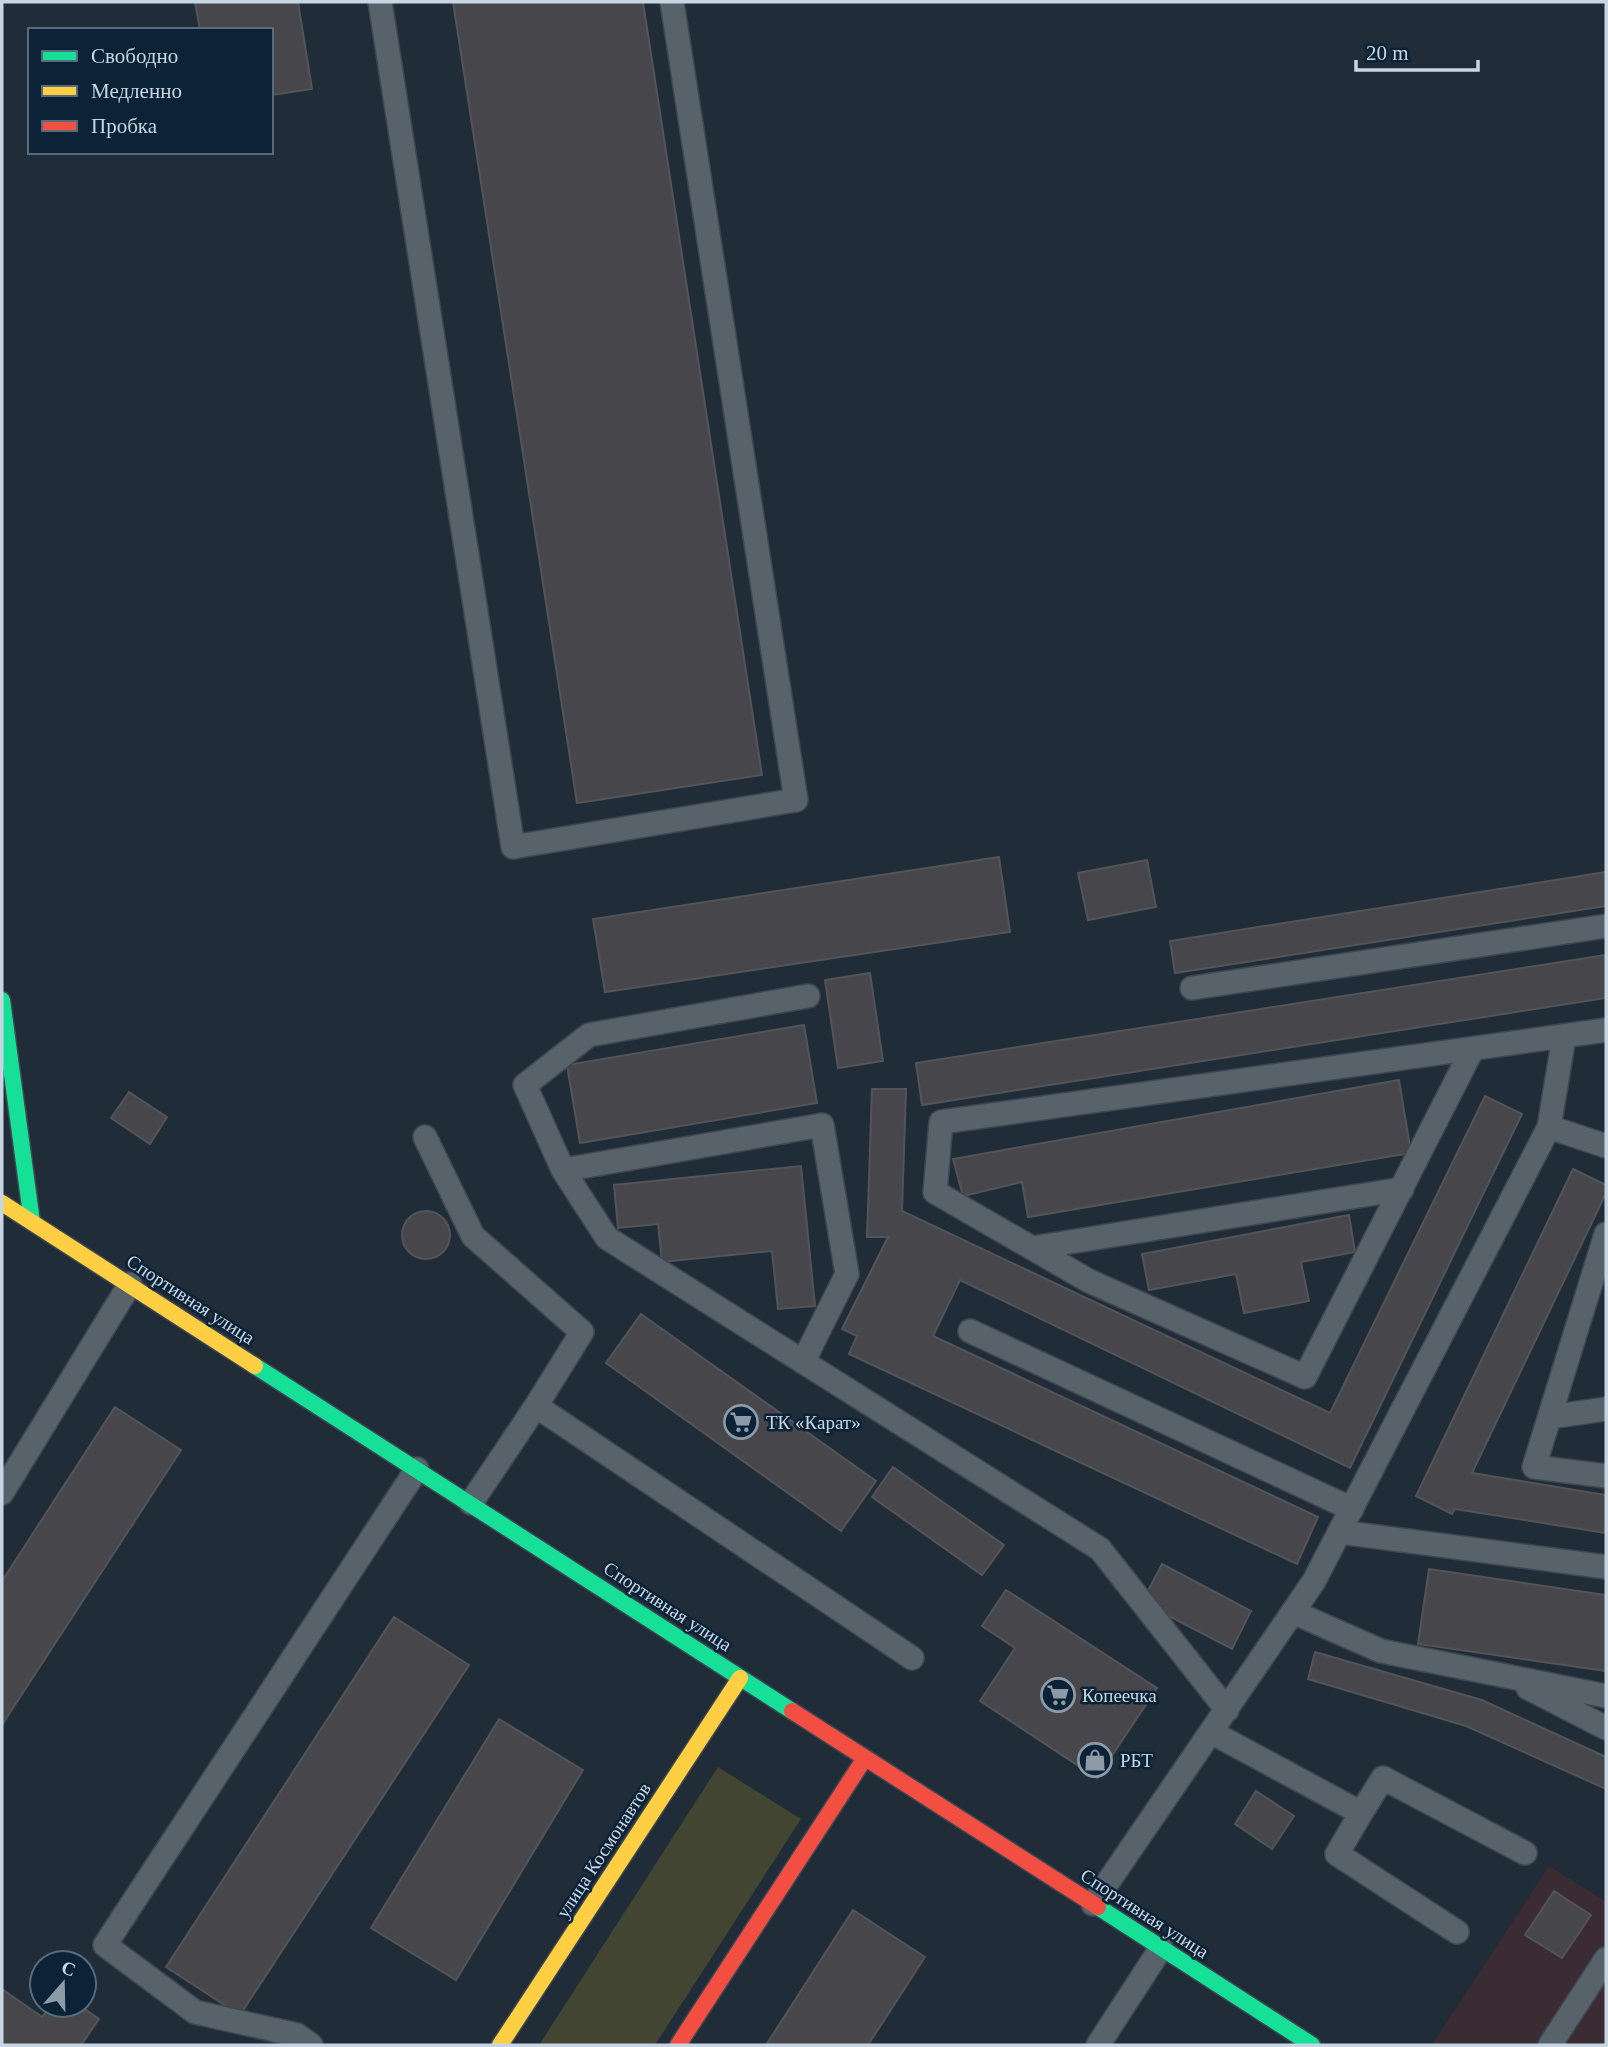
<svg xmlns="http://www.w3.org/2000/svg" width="1608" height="2047" font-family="'Times New Roman',serif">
  <rect width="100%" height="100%" fill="#202c37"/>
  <path fill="#3b2c34" d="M1549,1866L1606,1902V2045H1432Z"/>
  <path fill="#414531" d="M718,1767L801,1819L655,2045H539Z"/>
  <path fill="#46464b" stroke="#535459" stroke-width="2" d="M195,2H298L312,89L271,95V30H200Z
    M453,2H643L762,775L577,803Z
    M999,857L1010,932L605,992L593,919Z
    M1147,860L1156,907L1088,920L1078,873Z
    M1606,872V906L1175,973L1170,941Z
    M1606,955V998L922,1105L916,1063Z
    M870,973L883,1061L838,1068L825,980Z
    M804,1025L817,1103L580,1143L567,1065Z
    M1399,1080L1411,1153L1028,1217L1022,1182L963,1196L953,1159Z
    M872,1089H906L902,1211L1330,1413L1485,1096L1522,1114L1350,1468L960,1280L933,1336L1318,1517L1297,1564L849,1354L857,1336L842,1329L888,1237H867Z
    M129,1092L167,1117L150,1144L111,1118Z
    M801,1166L815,1306L778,1309L772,1251L662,1262L658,1224L618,1228L614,1185Z
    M1573,1169L1606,1185V1193L1472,1473L1606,1495V1533L1455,1509L1452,1514L1416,1496Z
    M402 1235a24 24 0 1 1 48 0a24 24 0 1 1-48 0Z
    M1349,1215L1355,1252L1301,1262L1309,1301L1244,1313L1236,1274L1149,1290L1142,1254Z
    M641,1314L876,1481L841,1531L606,1363Z
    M115,1407L181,1450L2,1725V1581Z
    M893,1467L1004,1545L982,1575L872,1497Z
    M1162,1564L1251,1611L1232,1649L1142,1602Z
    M1429,1569L1606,1595V1671L1418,1644Z
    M1006,1590L1157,1688L1097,1778L980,1701L1015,1648L982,1626Z
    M394,1617L469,1665L240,2015L166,1967Z
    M1315,1652L1482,1700L1606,1757V1789L1466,1726L1308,1679Z
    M499,1719L583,1770L456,1980L371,1928Z
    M1256,1791L1294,1816L1272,1849L1235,1824Z
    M1554,1891L1591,1915L1562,1958L1525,1935Z
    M853,1910L925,1957L868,2045H766Z
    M2,1989L42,2017L51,2005H79L99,2019L81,2045H4L2,2044Z"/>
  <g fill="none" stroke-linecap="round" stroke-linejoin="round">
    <g stroke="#3d4751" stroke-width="26">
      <path id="lane" d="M380,2L513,847L796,800L672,2
        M1192,988L1606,926
        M808,996L589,1035L525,1085L563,1170L607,1238L1100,1549L1227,1710
        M1472,1050L1305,1377L1089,1281L935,1192L941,1122L1606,1030
        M1549,1127L1606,1146
        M425,1137L473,1236L582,1332L536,1406
        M563,1170L822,1125L847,1274L803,1362
        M1606,1234L1534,1467L1606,1476
        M1032,1248L1402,1189
        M970,1331L1352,1509
        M1550,1417L1606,1409
        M2,1493L130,1284
        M471,1503L536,1406L912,1658
        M1340,1532L1606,1567
        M1293,1612L1381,1651L1606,1696
        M1528,1688L1606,1728
        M1211,1732L1361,1813L1337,1854L1457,1932
        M1361,1813L1383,1778L1525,1853
        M1093,1904L1314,1581L1549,1127L1564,1037
        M311,2045L297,2035L195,2012L105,1945L417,1469
        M1098,2045L1161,1948
        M1550,2045L1606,1959"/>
    </g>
    <g stroke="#3d4751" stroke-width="19">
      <path id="fast" d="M2,1000L32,1222
        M255,1366L792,1711
        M1098,1907L1312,2045"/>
    </g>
    <g stroke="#3d4751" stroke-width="19">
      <path id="slow" d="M2,1203L255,1366
        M500,2045L740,1678"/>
    </g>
    <g stroke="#3d4751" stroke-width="19">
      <path id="jam" d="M792,1711L1098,1907
        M678,2045L865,1758"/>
    </g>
    <use href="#lane" stroke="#57626a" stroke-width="23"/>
    <use href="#fast" stroke="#16e098" stroke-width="16"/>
    <use href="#slow" stroke="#ffcf43" stroke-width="16"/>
    <use href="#jam" stroke="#f24e42" stroke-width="16"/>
  </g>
  <defs>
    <g id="supermarket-ring" transform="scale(1.75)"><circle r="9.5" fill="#0c2337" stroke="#8d9aa7" stroke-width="1.5"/><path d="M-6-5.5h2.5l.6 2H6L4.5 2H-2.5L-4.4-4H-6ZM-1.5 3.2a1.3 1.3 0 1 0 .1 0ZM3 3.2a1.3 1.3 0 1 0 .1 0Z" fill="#8d9aa7"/></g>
    <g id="shop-ring" transform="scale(1.75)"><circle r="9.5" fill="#0c2337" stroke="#8d9aa7" stroke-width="1.5"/><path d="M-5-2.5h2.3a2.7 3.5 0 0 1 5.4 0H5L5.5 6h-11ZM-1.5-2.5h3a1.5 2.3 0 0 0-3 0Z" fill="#8d9aa7"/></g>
  </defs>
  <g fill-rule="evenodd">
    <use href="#supermarket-ring" x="741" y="1422"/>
    <use href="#supermarket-ring" x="1058" y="1695"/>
    <use href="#shop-ring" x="1095" y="1760"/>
  </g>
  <g text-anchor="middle" stroke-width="5" stroke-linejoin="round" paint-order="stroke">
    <g font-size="19" fill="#c8d6e4" stroke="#0c2337">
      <text transform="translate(191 1299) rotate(33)" y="7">Спортивная улица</text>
      <text transform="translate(668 1606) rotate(33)" y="7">Спортивная улица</text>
      <text transform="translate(603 1850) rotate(-57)" y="7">улица Космонавтов</text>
      <text transform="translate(1145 1913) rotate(33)" y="7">Спортивная улица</text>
    </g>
    <g font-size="19" fill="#c8d6e4" stroke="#0c2337" text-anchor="start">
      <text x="766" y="1429">ТК «Карат»</text>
      <text x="1082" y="1702">Копеечка</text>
      <text x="1120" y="1767">РБТ</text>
    </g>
  </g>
  <rect width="1608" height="2047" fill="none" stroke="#c8d6e4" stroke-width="7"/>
  <rect x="28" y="28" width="245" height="126" fill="#0c2337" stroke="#576b7c" stroke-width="2"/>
  <rect x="42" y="51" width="35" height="10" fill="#16e098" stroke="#576b7c" stroke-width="2"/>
  <text x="91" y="63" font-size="21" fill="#c8d6e4">Свободно</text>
  <rect x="42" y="86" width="35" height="10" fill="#ffcf43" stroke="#576b7c" stroke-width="2"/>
  <text x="91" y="98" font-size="21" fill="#c8d6e4">Медленно</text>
  <rect x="42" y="121" width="35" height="10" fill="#f24e42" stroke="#576b7c" stroke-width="2"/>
  <text x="91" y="133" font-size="21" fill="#c8d6e4">Пробка</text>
  <g transform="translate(63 1984) rotate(20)"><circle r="33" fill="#0c2337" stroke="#576b7c" stroke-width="2"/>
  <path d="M0-5L12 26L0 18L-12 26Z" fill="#8d9aa7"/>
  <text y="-10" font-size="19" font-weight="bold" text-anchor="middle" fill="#c8d6e4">С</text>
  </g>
  <path d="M1356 60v10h122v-10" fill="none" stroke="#c8d6e4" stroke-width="3.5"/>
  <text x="1366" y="60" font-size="21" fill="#c8d6e4" stroke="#0c2337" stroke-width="5" paint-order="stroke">20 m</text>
</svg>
